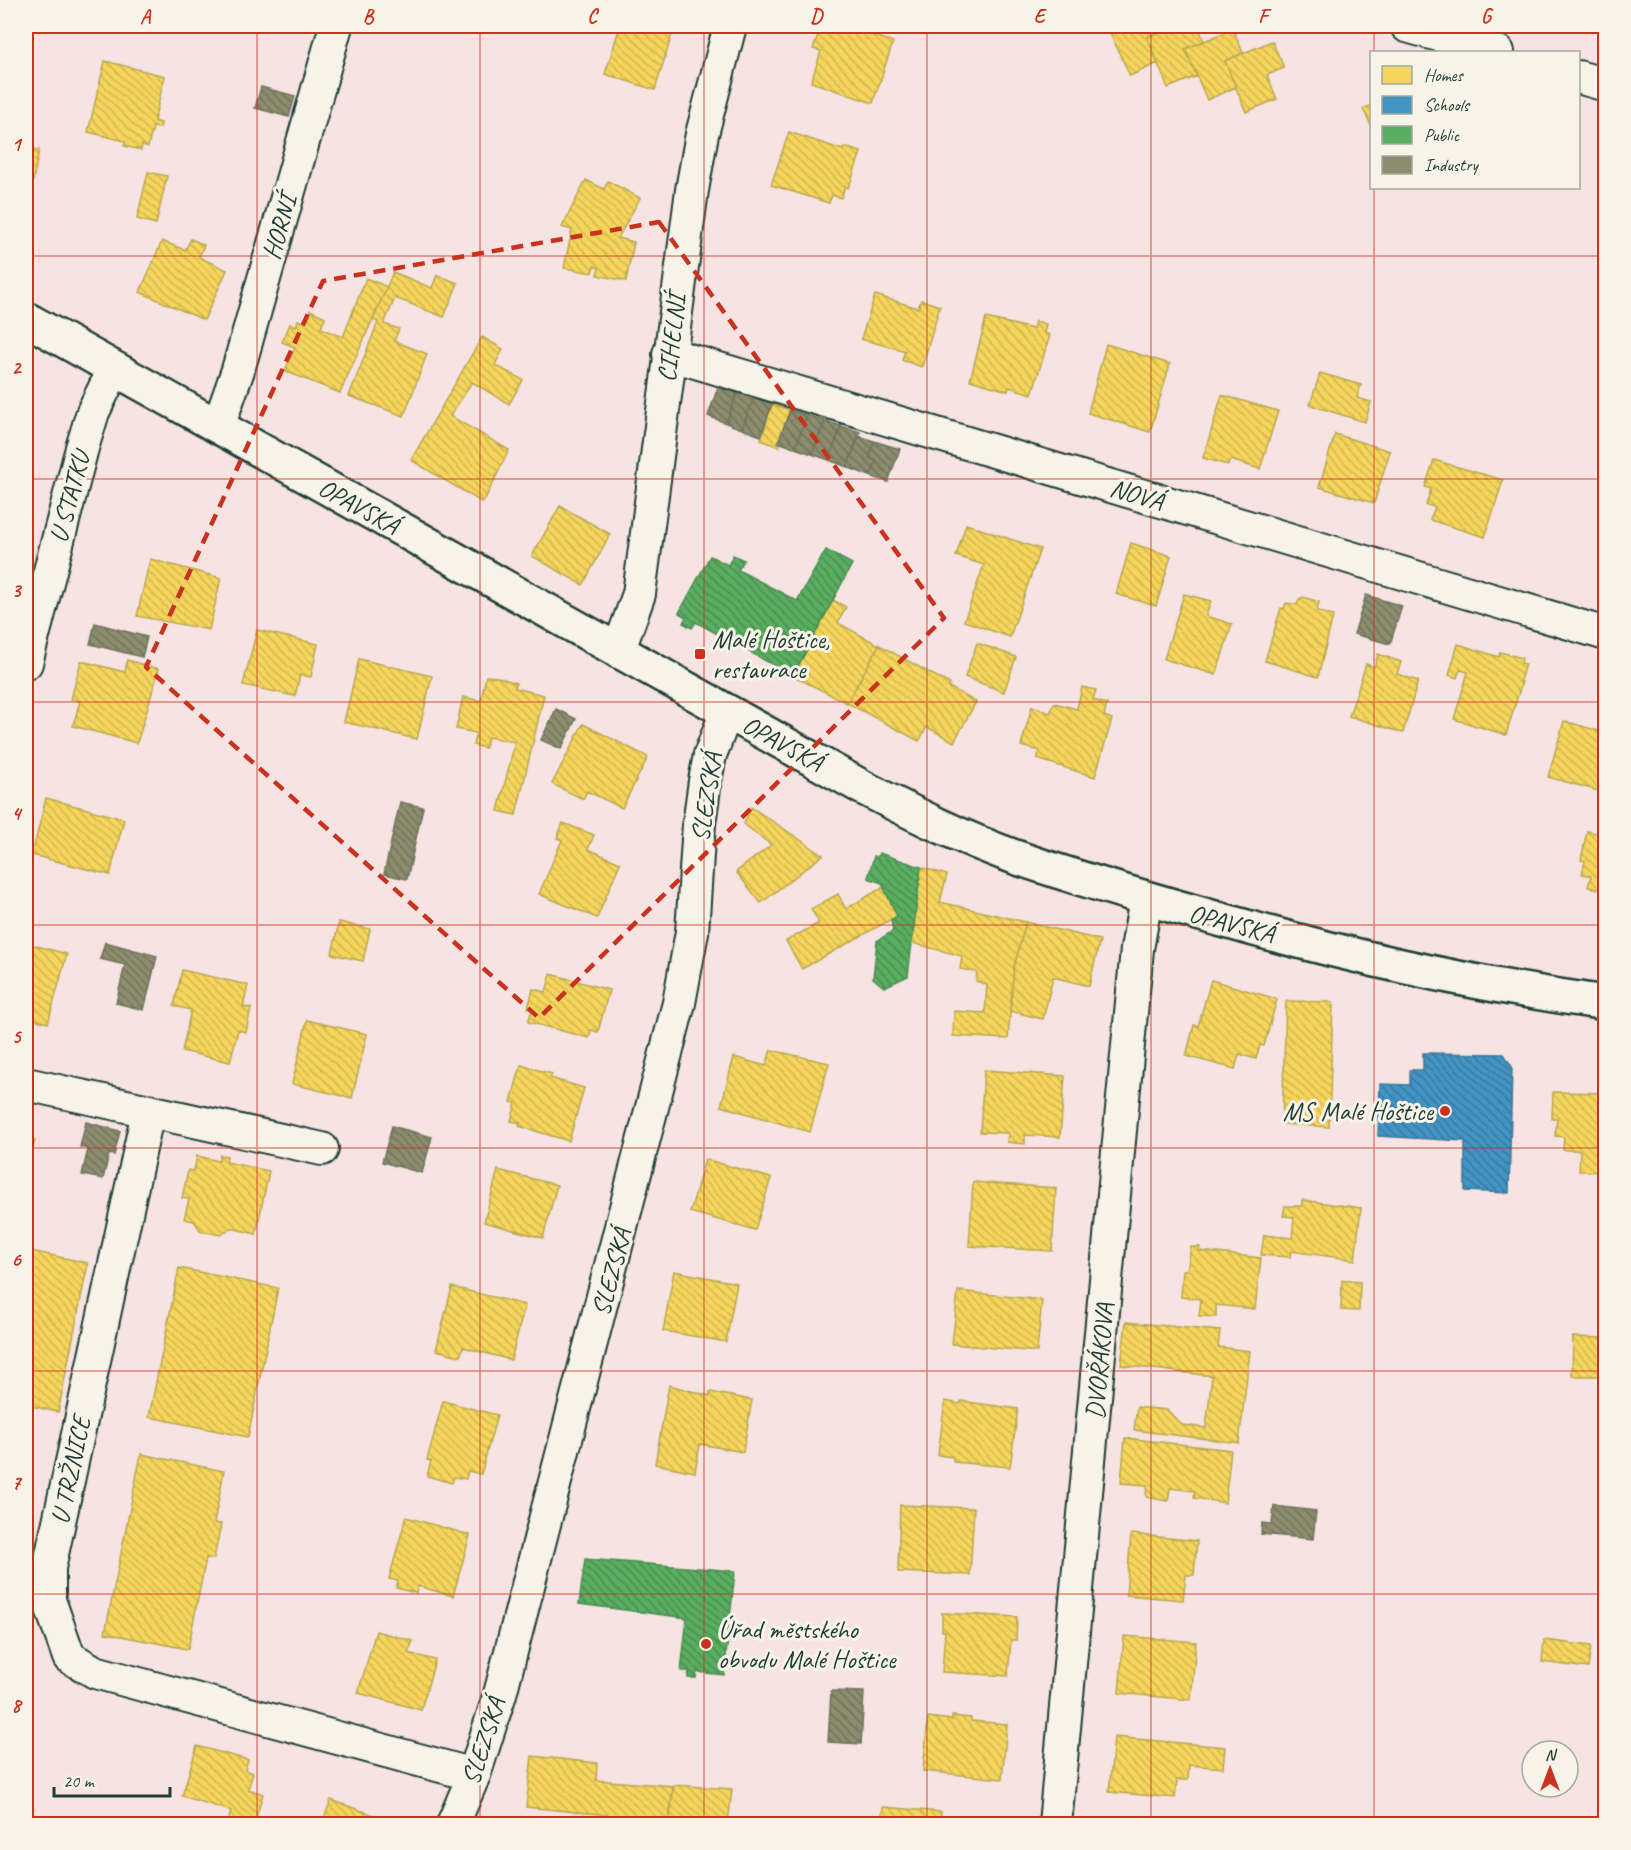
<svg xmlns="http://www.w3.org/2000/svg" width="1631" height="1850" font-family="Caveat,sans-serif">
  <defs>
    <pattern id="homes-back-hatch" width="6" height="6" patternUnits="userSpaceOnUse" patternTransform="scale(1.5)"><rect width="6" height="6" fill="#f6d55c"/><path d="M-1 5l2 2M0 0l6 6M5-1l2 2" fill="none" stroke="#d2b851"/></pattern>
    <pattern id="schools-back-hatch" width="6" height="6" patternUnits="userSpaceOnUse" patternTransform="scale(1.5)"><rect width="6" height="6" fill="#4393c3"/><path d="M-1 5l2 2M0 0l6 6M5-1l2 2" fill="none" stroke="#37799f"/></pattern>
    <pattern id="public-back-hatch" width="6" height="6" patternUnits="userSpaceOnUse" patternTransform="scale(1.5)"><rect width="6" height="6" fill="#5aae61"/><path d="M-1 5l2 2M0 0l6 6M5-1l2 2" fill="none" stroke="#4a8f51"/></pattern>
    <pattern id="industry-back-hatch" width="6" height="6" patternUnits="userSpaceOnUse" patternTransform="scale(1.5)"><rect width="6" height="6" fill="#8c8c6e"/><path d="M-1 5l2 2M0 0l6 6M5-1l2 2" fill="none" stroke="#72745b"/></pattern>
  </defs>
  <rect width="100%" height="100%" fill="#f7e3e2"/>
  <filter id="ink" filterUnits="userSpaceOnUse"><feTurbulence type="fractalNoise" baseFrequency=".0167" numOctaves="2"/><feDisplacementMap in="SourceGraphic" scale="12" xChannelSelector="R" yChannelSelector="G"/><feConvolveMatrix kernelMatrix="1 2 1 2 8 2 1 2 1" color-interpolation-filters="sRGB"/></filter>
  <g filter="url(#ink)">
    <path fill="url(#homes-back-hatch)" stroke="#b6a750" stroke-width="1.5" d="M620,26H645L672,34L655,90L605,74Z
      M821,26H842L893,42L873,103L811,82L821,51L813,49Z
      M1107,26H1164L1165,29L1147,37L1158,63L1130,76Z
      M1174,26H1198L1204,41L1185,49L1197,76L1168,88L1147,37Z
      M1233,29L1243,53L1225,61L1236,87L1207,100L1185,49Z
      M1272,41L1284,68L1267,75L1277,99L1246,112L1225,61Z
      M105,61L165,76L154,121L161,123L160,128L153,127L148,147L142,145L141,150L124,146L125,141L88,132Z
      M1372,105V127L1363,109Z
      M789,132L843,150L844,147L861,152L851,181L848,188L845,186L841,198L832,195L829,203L771,185Z
      M26,138L29,139L27,148L39,150L33,181L26,179Z
      M148,172L167,176L156,224L137,219Z
      M586,180L604,189L608,181L640,198L618,238L634,242L626,281L597,275L599,268L594,266L592,273L564,268L572,230L562,227Z
      M191,239L204,245L199,257L227,270L204,320L140,292L162,241L185,250Z
      M393,272L432,288L437,275L458,283L444,317L395,298L384,324L399,329L394,341L427,354L404,416L349,396L378,322L373,320Z
      M366,278L387,287L340,393L285,371L295,347L282,342L290,324L296,326L298,320L305,323L310,310L325,317L321,328L343,337Z
      M875,295L918,308L921,300L940,306L922,367L902,360L905,351L861,339Z
      M986,318L1033,329L1035,321L1046,324L1044,333L1050,335L1032,394L1009,387L1008,391L970,380Z
      M482,337L503,349L495,365L523,380L509,404L472,382L450,416L509,450L483,503L411,460Z
      M1106,344L1170,364L1150,432L1088,413Z
      M1320,373L1361,385L1357,398L1371,402L1365,422L1310,405Z
      M1222,395L1278,411L1260,469L1230,460L1228,465L1203,458Z
      M772,404L790,410L779,447L761,440Z
      M1335,434L1390,451L1374,503L1319,487Z
      M1434,460L1503,480L1485,537L1430,520L1435,507L1426,505L1431,489L1425,487Z
      M560,506L610,534L583,585L532,556Z
      M966,524L1040,549L1010,637L964,621L984,565L956,556Z
      M1131,543L1171,556L1156,606L1116,594Z
      M150,559L221,578L209,630L137,616Z
      M1184,594L1211,601L1206,616L1232,624L1216,675L1164,659Z
      M1303,597L1319,602L1317,611L1333,616L1318,677L1265,661L1281,608L1284,609L1286,603L1297,605L1299,599Z
      M833,600L846,607L838,623L879,645L847,703L793,676Z
      M257,630L318,644L311,677L300,675L295,696L243,685Z
      M977,643L1016,657L1004,692L965,677Z
      M1458,644L1499,657L1500,652L1522,658L1521,663L1525,664L1520,681L1522,682L1506,735L1454,719L1468,672L1460,670L1457,678L1449,675Z
      M879,645L950,684L949,687L976,702L954,742L927,727L919,741L847,703Z
      M1378,654L1401,662L1397,674L1418,681L1403,733L1349,716L1366,664L1374,667Z
      M359,659L432,676L417,739L344,722Z
      M127,660L159,669L137,743L73,726L80,701L71,699L81,661L125,672Z
      M486,676L498,677L516,683L515,688L544,695L516,815L498,811L515,742L488,737L485,748L473,745L476,733L456,729L463,697L481,701Z
      M1082,687L1096,690L1093,700L1107,704L1104,716L1112,719L1095,777L1037,759L1040,751L1021,746L1032,706L1050,713L1054,703L1077,709Z
      M1564,721L1606,733V767L1599,791L1548,777Z
      M583,724L648,757L622,808L587,791L583,799L552,784Z
      M46,798L124,819L110,875L32,855Z
      M751,807L823,855L761,903L736,872L771,845L744,824Z
      M563,823L594,835L588,849L620,863L597,918L539,894L562,840L557,838Z
      M1587,831L1606,835V891L1588,887L1591,876L1582,874L1585,861L1581,860Z
      M921,867L947,875L940,902L1026,922L1014,967L1008,1039L953,1036L954,1011L985,1013L987,985L976,981L977,972L960,969L962,956L912,943Z
      M883,887L897,916L802,969L786,941L819,923L811,909L838,894L846,909Z
      M339,922L370,929L363,961L332,954Z
      M1026,922L1100,940L1089,986L1053,977L1043,1019L1010,1011L1014,967Z
      M26,943L67,954L48,1023L26,1017Z
      M182,970L248,985L243,1007L251,1008L246,1032L238,1030L230,1062L182,1051L191,1010L174,1006Z
      M551,974L609,990L598,1032L591,1030L589,1038L528,1022L532,1010L528,1008L533,989L546,992Z
      M1211,980L1277,999L1264,1046L1260,1045L1256,1059L1239,1054L1235,1069L1186,1056L1194,1025L1198,1026Z
      M1286,1001L1333,1002L1329,1127L1282,1124Z
      M307,1020L367,1034L352,1098L292,1084Z
      M771,1050L829,1063L810,1132L721,1106L734,1057L766,1066Z
      M521,1065L552,1074L550,1078L584,1088L569,1141L519,1126L520,1123L511,1121L516,1103L511,1102Z
      M984,1070L1065,1076L1060,1137L1025,1135V1144L1007,1142L1008,1133L980,1132Z
      M1553,1092L1606,1093V1172L1579,1171L1580,1150H1563L1564,1137L1555,1136L1557,1119H1552Z
      M26,1137L35,1140L26,1176Z
      M220,1155L227,1156L226,1162L269,1171L256,1234L231,1228L221,1235L201,1231L194,1221L184,1219L189,1199L182,1198L188,1170L194,1171L197,1156L219,1161Z
      M705,1159L771,1178L755,1230L690,1212Z
      M498,1170L557,1185L543,1238L484,1222Z
      M973,1182L1056,1188L1052,1251L969,1246Z
      M1302,1200L1361,1208L1355,1260L1291,1251L1290,1257L1261,1255L1264,1235L1292,1238L1294,1217L1283,1216L1285,1206H1302Z
      M1191,1247H1200L1199,1251L1261,1258L1255,1309L1216,1305V1317L1199,1316L1201,1299L1181,1297L1183,1270H1187Z
      M26,1250L88,1263L58,1412L26,1405Z
      M179,1268L278,1288L248,1437L149,1417Z
      M674,1271L737,1283L726,1342L663,1331Z
      M1342,1280L1360,1282L1359,1311L1341,1310Z
      M452,1287L525,1305L511,1360L463,1347L460,1356L436,1350Z
      M958,1291L1042,1300L1037,1352L952,1344Z
      M1126,1322L1220,1331L1218,1347L1250,1351L1239,1443L1134,1430L1137,1407L1167,1410L1182,1425L1206,1428L1212,1376L1121,1365Z
      M1573,1337L1604,1338L1606,1376H1572Z
      M669,1385L710,1396V1392L752,1400L743,1452L700,1444L695,1472L655,1464Z
      M443,1401L497,1415L481,1474L468,1471L466,1479L454,1477L452,1483L427,1476L431,1461L427,1460Z
      M945,1401L960,1404L961,1401L1018,1409L1010,1467L953,1462V1457L938,1455Z
      M1125,1438L1231,1450L1225,1503L1194,1498L1195,1491L1170,1488L1168,1501L1146,1497L1147,1485L1121,1483Z
      M141,1454L224,1471L214,1523L221,1524L214,1559L206,1558L188,1649L105,1633Z
      M900,1505L974,1508L970,1575L898,1572Z
      M406,1517L470,1535L453,1596L418,1586L416,1593L396,1588L398,1581L389,1579Z
      M1131,1534L1197,1541L1194,1575H1186L1183,1600L1126,1595Z
      M1600,1590H1606V1654H1600Z
      M942,1613L1017,1617L1016,1640H1011L1008,1676L942,1672L945,1631H942Z
      M376,1631L413,1641L408,1653L435,1660L421,1710L358,1693Z
      M1124,1636L1196,1642L1191,1700L1119,1693Z
      M1544,1640L1591,1646L1588,1668L1542,1662Z
      M952,1716L971,1718V1721L1007,1724L1002,1779L923,1771L928,1717L952,1720Z
      M1114,1737L1225,1747L1223,1768L1189,1765L1188,1780H1177L1175,1798L1109,1792Z
      M197,1746L248,1760L245,1770L253,1773L248,1789L263,1794L254,1824L228,1823L231,1811L182,1796Z
      M532,1756L597,1763L596,1780L673,1786L669,1821L526,1807Z
      M674,1785L732,1789L728,1824H669Z
      M331,1800L391,1821L390,1824H322Z
      M883,1807L941,1812L940,1824H881Z"/>
    <path fill="url(#schools-back-hatch)" stroke="#387998" stroke-width="1.5" d="M1423,1053L1504,1054L1512,1067L1509,1193L1465,1191V1141L1378,1136L1380,1084L1410,1085V1070H1423Z"/>
    <path fill="url(#public-back-hatch)" stroke="#488c54" stroke-width="1.5" d="M826,550L852,564L793,676L696,622L692,628L683,623L686,617L679,613L710,556L728,565L733,555L744,560L738,570L797,601Z
      M879,853L921,867L908,976L884,987L873,978L877,941L893,931L891,920L897,916L882,883L868,878L874,856L877,858Z
      M585,1559L735,1571L724,1675L697,1672L696,1678H688L689,1671H681L687,1618L579,1604Z"/>
    <path fill="url(#industry-back-hatch)" stroke="#6b745d" stroke-width="1.5" d="M261,87L295,96L289,117L255,108Z
      M718,387L737,393L726,423L708,416Z
      M737,393L754,398L742,429L726,423Z
      M754,398L772,404L761,436L742,429Z
      M790,410L807,415L795,448L778,442Z
      M807,415L825,421L812,454L795,448Z
      M825,421L841,426L829,460L812,454Z
      M841,426L860,432L847,467L829,460Z
      M859,436L874,441L869,458L877,461L870,476L847,467Z
      M874,441L900,449L888,482L870,476L877,461L869,458Z
      M1366,595L1402,606L1390,644L1354,634Z
      M95,623L147,637L142,657L90,644Z
      M556,709L576,719L561,749L541,740Z
      M400,802L423,807L407,879L384,874Z
      M105,942L157,956L144,1010L116,1003L125,965L100,959Z
      M86,1122L120,1131L114,1155L109,1154L103,1179L82,1175L88,1149L80,1147Z
      M392,1126L432,1137L422,1173L382,1162Z
      M1274,1506L1316,1511L1313,1539L1261,1534L1262,1523L1272,1524Z
      M831,1691L864,1692L861,1744L828,1742Z"/>
    <g fill="none" stroke-linecap="round" stroke-linejoin="round">
      <g stroke="#1f3d34" stroke-width="36">
        <path id="minor" d="M1407,26L1498,52
          M1578,77L1606,85
          M669,354L1606,634
          M218,427L238,370L336,26
          M618,652L639,594L692,190L702,134L730,26
          M26,663L82,448L93,412L114,369
          M26,1084L322,1149
          M148,1112L49,1568V1600L69,1657L95,1672L474,1775
          M453,1824L474,1775L500,1694L679,1003L692,932L699,824L705,781L710,755L727,711
          M1055,1824L1137,949L1146,899"/>
      </g>
      <g stroke="#1f3d34" stroke-width="38">
        <path id="primary" d="M26,319L862,787C912,813 962,838 1015,857C1081,880 1148,899 1215,918C1343,955 1474,985 1606,1003"/>
      </g>
      <use href="#minor" stroke="#f7f3e8" stroke-width="32"/>
      <use href="#primary" stroke="#f7f3e8" stroke-width="33"/>
    </g>
  </g>
  <path fill="none" stroke="#c8321e" stroke-width="4.5" stroke-dasharray="12 8" stroke-linejoin="round" d="M659,222L944,618L539,1018L146,667L323,281Z"/>
  <path fill="none" stroke="#c8321e" stroke-width="1.5" stroke-opacity="0.55" d="M257,26V1824M480,26V1824M704,26V1824M927,26V1824M1151,26V1824M1374,26V52M1374,188V1824M26,256H1606M26,479H1606M26,702H1606M26,925H1606M26,1148H1606M26,1371H1606M26,1594H1606"/>
  <g fill="#c8321e" stroke="#f7f3e8" stroke-width="2">
    <rect x="694" y="648" width="12" height="12" rx="3"/>
    <circle cx="1445" cy="1111" r="6"/>
    <circle cx="706" cy="1644" r="6"/>
  </g>
  <g text-anchor="middle" stroke-width="6" stroke-linejoin="round" paint-order="stroke">
    <g font-size="26" fill="#1f3d34" stroke="#f7f3e8">
      <text transform="translate(279 227) rotate(-74)" y="9">HORNÍ</text>
      <text transform="translate(671 338) rotate(-83)" y="9">CIHELNÍ</text>
      <text transform="translate(1137 494) rotate(17)" y="9">NOVÁ</text>
      <text transform="translate(69 497) rotate(-75)" y="9">U STATKU</text>
      <text transform="translate(359 506) rotate(29)" y="9">OPAVSKÁ</text>
      <text transform="translate(783 743) rotate(29)" y="9">OPAVSKÁ</text>
      <text transform="translate(706 797) rotate(-81)" y="9">SLEZSKÁ</text>
      <text transform="translate(1232 923) rotate(15)" y="9">OPAVSKÁ</text>
      <text transform="translate(611 1272) rotate(-75)" y="9">SLEZSKÁ</text>
      <text transform="translate(1099 1361) rotate(-85)" y="9">DVOŘÁKOVA</text>
      <text transform="translate(70 1470) rotate(-78)" y="9">U TRŽNICE</text>
      <text transform="translate(483 1741) rotate(-72)" y="9">SLEZSKÁ</text>
    </g>
    <g font-size="26" fill="#1f3d34" stroke="#f7f3e8" text-anchor="start">
      <text x="712" y="648">Malé Hoštice,<tspan x="712" dy="30">restaurace</tspan></text>
      <text x="1433" y="1120" text-anchor="end">MS Malé Hoštice</text>
      <text x="718" y="1638">Úřad městského<tspan x="718" dy="30">obvodu Malé Hoštice</tspan></text>
    </g>
  </g>
  <rect width="1631" height="1850" fill="none" stroke="#f7f3e8" stroke-width="66"/>
  <rect x="1370" y="51" width="210" height="138" fill="#f7f3e8" stroke="#a1aaa0" stroke-width="1.5"/>
  <rect x="1382" y="66" width="30" height="18" fill="#f6d55c" stroke="#a1aaa0" stroke-width="1.5"/>
  <text x="1424" y="81" font-size="18" fill="#1f3d34">Homes</text>
  <rect x="1382" y="96" width="30" height="18" fill="#4393c3" stroke="#a1aaa0" stroke-width="1.5"/>
  <text x="1424" y="111" font-size="18" fill="#1f3d34">Schools</text>
  <rect x="1382" y="126" width="30" height="18" fill="#5aae61" stroke="#a1aaa0" stroke-width="1.5"/>
  <text x="1424" y="141" font-size="18" fill="#1f3d34">Public</text>
  <rect x="1382" y="156" width="30" height="18" fill="#8c8c6e" stroke="#a1aaa0" stroke-width="1.5"/>
  <text x="1424" y="171" font-size="18" fill="#1f3d34">Industry</text>
  <g transform="translate(1550 1769)"><circle r="28" fill="#f7f3e8" stroke="#a1aaa0" stroke-width="1.5"/>
  <path d="M0-4.5L10 22L0 15L-10 22Z" fill="#c8321e"/>
  <text y="-9" font-size="16" font-weight="bold" text-anchor="middle" fill="#1f3d34">N</text>
  </g>
  <path d="M54 1787v9h116v-9" fill="none" stroke="#1f3d34" stroke-width="3"/>
  <text x="63" y="1787" font-size="18" fill="#1f3d34" stroke="#f7f3e8" stroke-width="4.5" paint-order="stroke">20 m</text>
  <rect x="33" y="33" width="1565" height="1784" fill="none" stroke="#c8321e" stroke-width="2"/>
  <g font-size="20" text-anchor="middle" font-weight="bold" fill="#c8321e">
    <text x="145" y="23">A</text>
    <text x="368" y="23">B</text>
    <text x="592" y="23">C</text>
    <text x="816" y="23">D</text>
    <text x="1039" y="23">E</text>
    <text x="1263" y="23">F</text>
    <text x="1486" y="23">G</text>
    <text x="16" y="151">1</text>
    <text x="16" y="374">2</text>
    <text x="16" y="597">3</text>
    <text x="16" y="820">4</text>
    <text x="16" y="1043">5</text>
    <text x="16" y="1266">6</text>
    <text x="16" y="1489">7</text>
    <text x="16" y="1712">8</text>
  </g>
</svg>
